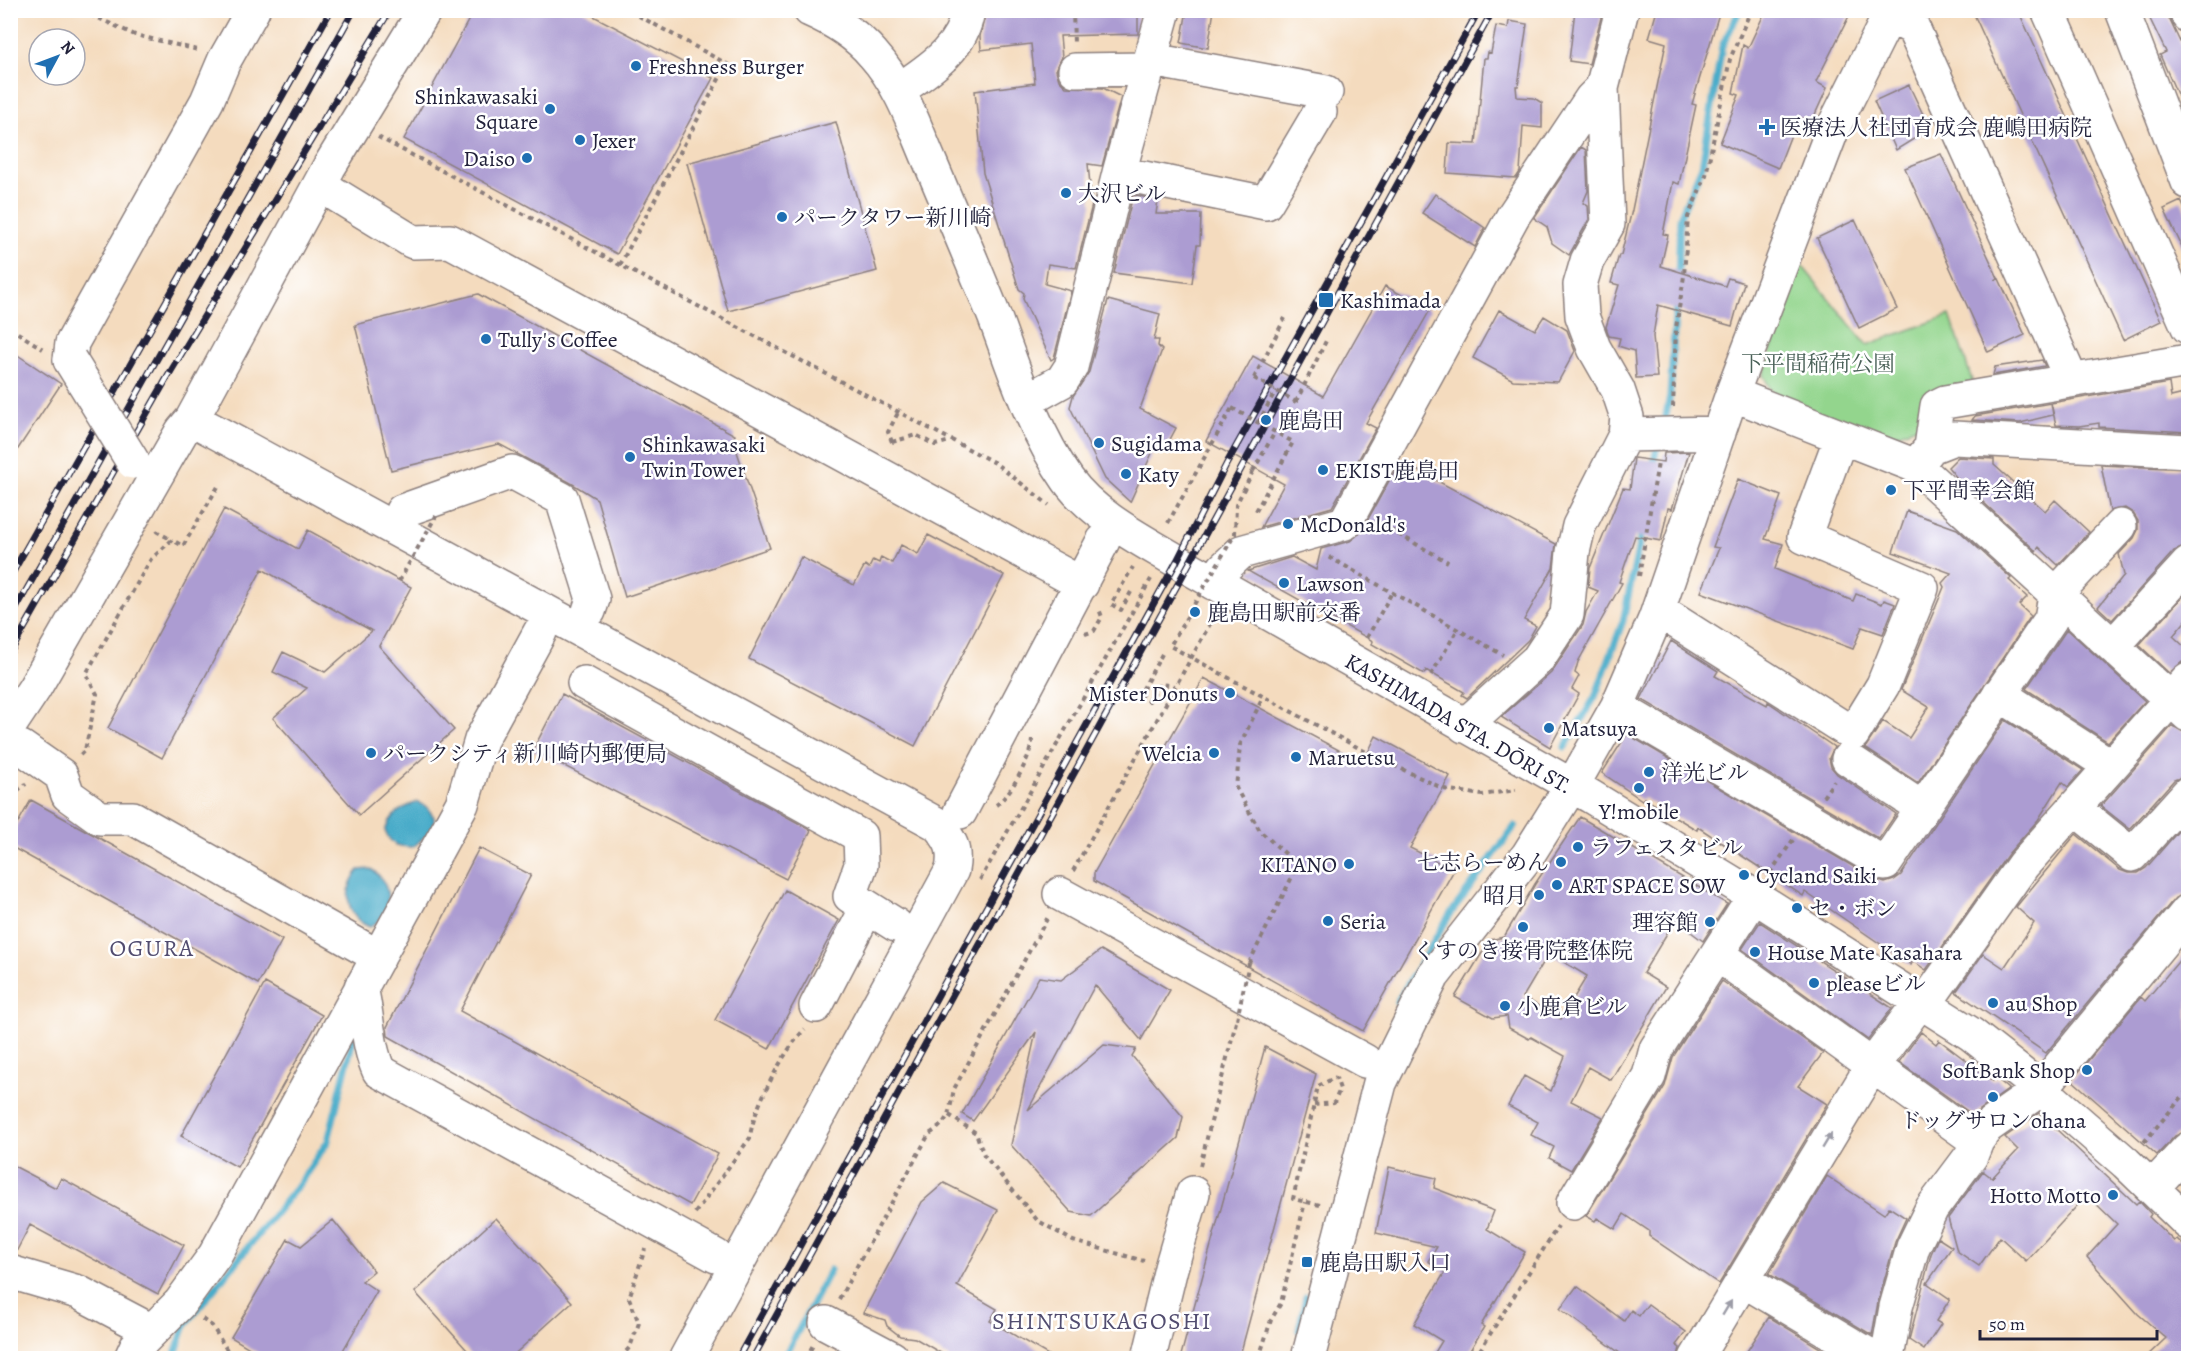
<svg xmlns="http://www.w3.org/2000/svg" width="2199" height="1369" font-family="Alegreya,'Noto Serif JP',serif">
  <rect width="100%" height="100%" fill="#fff"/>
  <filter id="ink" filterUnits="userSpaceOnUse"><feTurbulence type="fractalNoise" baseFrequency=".0167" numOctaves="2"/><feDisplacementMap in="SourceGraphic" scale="12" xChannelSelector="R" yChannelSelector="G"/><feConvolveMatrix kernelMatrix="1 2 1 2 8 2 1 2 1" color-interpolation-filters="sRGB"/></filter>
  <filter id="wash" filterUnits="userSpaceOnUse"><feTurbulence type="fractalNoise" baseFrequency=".008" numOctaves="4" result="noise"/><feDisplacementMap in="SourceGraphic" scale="24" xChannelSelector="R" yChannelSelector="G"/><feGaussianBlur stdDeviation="1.35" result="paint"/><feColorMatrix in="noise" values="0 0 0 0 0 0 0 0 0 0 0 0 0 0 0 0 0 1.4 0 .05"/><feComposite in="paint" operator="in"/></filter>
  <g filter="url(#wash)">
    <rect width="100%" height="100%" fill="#f4dbbe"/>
    <path fill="#93d58d" stroke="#5a7c64" stroke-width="1.5" d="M1799,262L1867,345L1950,315L1975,389L1919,426L1886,438L1777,401L1763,375Z"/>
    <path fill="#4aacc9" stroke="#366782" stroke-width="1.5" d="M418,802L427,807L434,817V829L413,847C398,847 391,846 385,831C391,814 401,808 418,802Z
      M371,869C393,883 394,914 370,927C346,918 342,889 359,870Z"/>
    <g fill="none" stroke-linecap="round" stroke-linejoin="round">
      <path stroke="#4aacc9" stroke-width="7" d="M1678,279L1680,217L1702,166L1722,46L1740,10
        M1664,425L1670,395L1676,302
        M1652,469L1658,444
        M1565,747L1595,697L1623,621L1642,530
        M1397,1002L1449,916L1515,826
        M1299,1330L1306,1297
        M174,1358L185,1325L300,1183L328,1141L355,1031
        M784,1358L830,1270"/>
    </g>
    <g id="blocks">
      <path fill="#ac9cd2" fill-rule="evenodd" d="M474,10H582L713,78L617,254L404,139Z
        M986,10H1138V34L1060,36L1062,57L1056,70L1059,80L1066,87L1103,88L1121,97L1102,166L1088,164L1092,205L1076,268L1048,264L1045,284L1071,291L1054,358L1051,360L1023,299L1024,293L1019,289L983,173L975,91L1035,83L1031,44L981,50L980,36Z
        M1187,10H1214L1208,48L1181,43Z
        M1575,10H1603L1589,64L1569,61Z
        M1657,10H1720L1692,104L1696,105L1679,184L1673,182L1663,234L1668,235L1661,266L1725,286L1728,278L1744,283L1732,326L1658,305L1653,336L1657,377L1636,378L1634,351L1618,346L1620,338L1609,336L1606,327L1619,285L1611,283L1619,255H1621L1632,210L1666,43L1649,38Z
        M1766,10H1852L1816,82L1827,88L1812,121L1798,117L1778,168L1720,143L1739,95L1733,93L1743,45L1748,48Z
        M1972,10H2018L2161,321L2123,340Z
        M2162,10H2165L2188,59V119L2160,55L2166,52L2149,17Z
        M1509,21L1527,24L1518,86H1516L1517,97L1534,98L1542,103V128L1523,126L1520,172L1516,178L1447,173L1449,143L1476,144L1484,58H1487L1488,52L1491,53L1496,26L1508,28Z
        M1909,85L1930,129L1896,150L1874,101Z
        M836,122L877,271L728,311L687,163Z
        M1581,147L1586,150L1588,191L1583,203L1588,206L1589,219L1569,255L1552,243L1547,227L1534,218Z
        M1941,154L1998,278L1995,280L1999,279L2025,335L1988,352L1905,168Z
        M1435,194L1485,228L1475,247L1422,213Z
        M1133,195L1158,200L1156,214H1201L1200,245H1197L1192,283L1114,273Z
        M2181,201L2188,216V259L2164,209Z
        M1855,220L1897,309L1859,328L1817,238Z
        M1385,286L1430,310L1366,423L1376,428L1332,507L1261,527L1284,484L1206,441L1253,356L1323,396Z
        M478,294L735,435L733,440L770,548L625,597L597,499L571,483L499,444L391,470L355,325Z
        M1108,300L1160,314L1154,340H1159L1158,346L1162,350L1140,409L1176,428L1166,447L1157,442L1130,502L1105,479L1070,407L1073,396L1089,372Z
        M1499,310L1535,330L1544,316L1567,330L1575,351L1558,382L1513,380L1473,358Z
        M10,350L61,384L10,461Z
        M2042,360L2045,366L1993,375L1995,367Z
        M2169,383L2171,397L2188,393V432L2099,427V423L2079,426L2056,425L2051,403Z
        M2051,403L2053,415L2020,423L1972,420L1975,416Z
        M1689,452L1672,509L1668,508L1661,541L1635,536L1619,582L1622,583L1578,662L1575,673L1579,676L1572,689L1579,694L1550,747L1501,717L1551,673L1583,625L1586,612L1598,591L1588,587L1590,568L1623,488L1630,489L1634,458L1663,462L1664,453Z
        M1958,457L1994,459V465L2045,511L2055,500L2089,532L2058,565L2039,547L2036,551L1957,478L1948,467Z
        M1400,461L1556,544L1553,568L1524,620L1536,626L1528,640L1467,698L1462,695L1464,692L1426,670L1424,674L1372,644L1373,641L1248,571L1292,557L1316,570L1321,549L1350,541L1361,532Z
        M2101,465L2188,469V546L2174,551L2112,620L2098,607L2124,575L2119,554L2134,538L2138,530V521L2133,513L2125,508L2110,511Z
        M1738,479L1781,496L1765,539L1783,544L1775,569L1853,601L1856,594L1882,604L1884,600L1895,604L1883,634L1862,627L1853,649L1701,592L1719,548L1713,547Z
        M224,509L298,549L308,530L411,587L379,646L454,730L359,815L273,718L307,688L273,672L283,652L325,672L372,631L262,569L162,758L108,728Z
        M1907,511L1957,529L2011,578L2009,580L2027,597L2019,605L2031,616L1918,783L1865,748L1883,721L1909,738L1929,707L1901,690L1944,587L1942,583L1951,573L1893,552Z
        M928,535L1004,575L915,746L749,659L801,557L854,585L865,565L869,568L873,560L879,563L881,557L892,563L901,545L918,554Z
        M2188,591V618L2173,636L2188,650V662H2182L2169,673L2139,645Z
        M2067,629L2145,701L2108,742L2026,689Z
        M1671,641L1718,671L1715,676L1767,705L1768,702L1834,747L1829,758L1831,767L1837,774L1896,814L1879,839L1641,699Z
        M1204,678L1363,763L1376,736L1450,776L1410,848L1454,870L1363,1031L1094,881V873Z
        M562,694L811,830L786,879L533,750Z
        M2005,720L2083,770L2068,787L2062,782L2038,820L2008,854L1926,970L1913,961L1911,965L1805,892L1803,896L1698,827L1697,830L1644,798L1642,800L1602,773L1627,734L1876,880L1885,883L1894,880L1901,875Z
        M2172,726L2188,733V775L2174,780L2130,829L2101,806Z
        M31,800L282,940L258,984L10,846V837Z
        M1580,817L1727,904L1703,941L1675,920L1643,973L1666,987L1611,1080L1588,1067L1571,1101L1603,1117L1571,1170L1549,1158L1554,1147L1531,1135L1538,1122L1508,1106L1524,1076L1551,1091L1565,1056L1531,1037L1529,1039L1509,1028L1507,1016L1493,1018L1455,997L1490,940L1504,937L1535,884ZM1549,953L1587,976L1561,1019L1523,997Z
        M2188,820V893L2174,899L2046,1053L1956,992L1983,954L2004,968L2034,923L2016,907L2076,834L2120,870L2128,873H2138L2146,868Z
        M479,848L531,875L460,1011L718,1154L690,1205L388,1036L387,1027Z
        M785,890L839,920L769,1049L715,1020Z
        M1760,922L1892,1008L1868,1040L1742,949Z
        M1101,950L1170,990L1141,1040L1095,985L1028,1110L1104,1045L1136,1049L1132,1056L1183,1117L1178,1138L1091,1216L1071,1212L1011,1145L1036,1032L973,1121L962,1114L1039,977L1061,980Z
        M2188,950V1131L2175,1136L2157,1155L2072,1080L2141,997L2145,1001Z
        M1722,981L1823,1053L1798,1086L1827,1104L1719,1284L1649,1236V1231L1624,1214L1615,1229L1597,1218L1595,1221L1586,1216L1665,1086L1673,1057Z
        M265,983L322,1015L237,1167L181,1136Z
        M1921,1032L1936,1044L1939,1040L1993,1081L1996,1078L2009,1089L1973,1115L1899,1062Z
        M1265,1047L1316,1074L1239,1359H1180Z
        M2039,1113L2136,1204L2139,1201L2151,1214L2149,1217L2174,1241L2177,1239L2188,1250V1359H2144L2166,1338L2138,1314L2087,1257L2117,1224L2087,1195L2026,1261L2000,1237L1979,1266L1957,1251L1948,1218L1983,1171L1992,1178L2018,1150L2005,1137Z
        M10,1164L56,1188L61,1178L184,1245L158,1294L30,1225L15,1254H10Z
        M1389,1167L1436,1178L1434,1188L1494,1211L1487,1229L1525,1252L1481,1325L1484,1327L1465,1359H1431L1442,1341L1414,1324L1445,1272L1428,1261L1437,1247L1376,1233Z
        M1827,1176L1884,1214L1889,1207L1906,1218L1895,1242L1878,1302L1872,1335L1769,1274Z
        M944,1183L998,1210L957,1286L997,1309L990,1321L1055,1359H951L915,1338L900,1336L887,1326L885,1320L863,1313L922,1202Z
        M496,1218L572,1302L509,1359H475L415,1292Z
        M333,1220L374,1271L362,1281L377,1291L338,1359H268L231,1337L288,1239L301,1246Z
        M1938,1238L1952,1247L1927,1283L1950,1299L1936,1321L1941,1324L1924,1350L1909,1340L1931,1254Z
        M1577,1286L1624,1321L1631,1310L1639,1316L1648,1304L1686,1332L1676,1345L1680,1348L1677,1359H1628L1560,1309Z
        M1769,1317L1838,1359H1742Z"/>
    </g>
  </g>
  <g filter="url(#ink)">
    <use href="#blocks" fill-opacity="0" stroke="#8b7e7c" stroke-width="1.5"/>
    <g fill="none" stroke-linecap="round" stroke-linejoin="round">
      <g stroke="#8b7e7c" stroke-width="36">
        <path id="minor" d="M810,10C835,21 856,34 873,54C901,85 914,125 930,162C952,214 974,266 995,318C1015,373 1034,432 1068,480C1093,515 1140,539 1177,561L1590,796L1754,896L1971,1034L2041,1089L2126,1163L2188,1223
          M2048,10L2188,327
          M2122,10L2188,182
          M1890,16L1913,28L2071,379
          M1152,60L1326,92
          M1075,70L1149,69
          M899,90C929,69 963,49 968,10
          M1119,173L1266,203L1320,112
          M333,193L413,242L450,241L1082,584
          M70,360L72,343L207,101L224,61L253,10
          M1732,394L1916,466L2188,715
          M1026,401L1062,381L1071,367L1119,173L1164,10
          M192,419L937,824C951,840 956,849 952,870L686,1358
          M1625,435L1719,433
          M1931,447L1937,406L1945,402L2188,361
          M1919,462L1931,447L1954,438L2188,451
          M402,511L512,472L562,499L593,599L589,611
          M1213,583L1224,568L1241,552L1345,523L1513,216L1591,99L1602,88
          M1658,610L1853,734L1883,685L1922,588L1804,537L1841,437
          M2113,646L2188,564
          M584,683L860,836L861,865L850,896L896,925
          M1999,694L2111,766
          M1617,707L1885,864L2051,619L2055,595L2120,526
          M10,725L34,689L182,431L192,419L329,167L425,10
          M1464,726L1538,659L1567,615L1573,552L1579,526L1625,435L1627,417L1618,390L1594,348L1582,316L1580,285L1587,261L1608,224L1602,88L1622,10
          M21,747L61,775L68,795L100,818H133L379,957
          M1848,759L1922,808
          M2074,808L2132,855L2188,793
          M960,812L1103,541
          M1060,894L1365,1061
          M1717,954L1977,1141
          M361,987C368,1016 367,1045 379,1071L716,1256
          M816,1006L867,908
          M2152,1188L2188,1149
          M1573,1203L1649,1076L1656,1049L1754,896
          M10,1272L78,1292L150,1330
          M1743,1280L1874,1358
          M826,1323L892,1358
          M131,1358L136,1347L180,1303L215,1255L462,804L481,740L540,632
          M1149,1358L1171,1268L1193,1193
          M1308,1358L1380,1083L1433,976L1528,855L1580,772L1617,707L1655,619L1732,394L1833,128L1892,10
          M1696,1358L1872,1066L1920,1002L1934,991L2023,865L2188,680
          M1887,1358L1896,1307L1913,1247L1932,1208L1971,1156L1977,1141L1987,1127L2041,1089L2188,911"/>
      </g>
      <g stroke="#8b7e7c" stroke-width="36">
        <path id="highway" d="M2186,10L2188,16"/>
      </g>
      <path stroke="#8b7e7c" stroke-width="4" stroke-dasharray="4.5 4.5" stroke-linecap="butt" d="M73,10L96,17L135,35L198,50
        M1073,10L1074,43
        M378,137L995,463L1049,505
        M620,265L727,64L628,10
        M10,328L43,349
        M1254,378L1285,318
        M1296,402L1326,341
        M1673,407L1676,328L1684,276L1688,217L1706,175L1730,59L1751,10
        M1258,423L1276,390
        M892,442L916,435L935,445L950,441
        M1253,471L1275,432
        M1256,511L1293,442
        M1375,521L1448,562
        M1168,523L1232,408
        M156,531L172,540
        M1329,557L1503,655
        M1639,576L1658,463
        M1131,592L1121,610L1111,604L1133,567
        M1085,634L1094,631L1102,617L1099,609
        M1367,638L1391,594
        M1162,654L1140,694L1149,701L1160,684L1175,686
        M1431,675L1458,629
        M80,755L85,750L97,694L86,674L151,559L172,540L183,546L219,485
        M1444,789L1482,795L1516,790
        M10,796L26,784
        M1823,797L1834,781
        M996,805C1011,795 1033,754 1032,737
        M1073,871L1215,615
        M1770,873L1793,840
        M980,880L1151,579
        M1249,963L1298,865L1260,831L1236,788L1240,745L1263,697
        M1314,1105L1334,1103L1340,1089L1336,1078
        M949,1115L976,1133L984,1155L1037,1220L1073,1241L1144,1261
        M2144,1142L2188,1090
        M1200,1166L1236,1022
        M1320,1205L1293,1199L1318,1086L1336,1077
        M695,1213L750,1138C752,1110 785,1048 805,1029
        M839,1299L929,1134C950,1122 949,1112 954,1089L1048,917
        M202,1319L212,1326L232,1358
        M620,1358L630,1347L639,1323L629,1298L645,1249
        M806,1358L813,1345
        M1259,1358L1271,1320L1281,1303L1305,1202
        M1475,1358L1558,1226"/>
      <use href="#minor" stroke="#fff" stroke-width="33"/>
      <use href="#highway" stroke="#fff" stroke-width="33"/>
      <g stroke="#22223b" stroke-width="7">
        <path id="rail" d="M10,577L331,10
          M10,619L354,10
          M10,653L171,371L390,10
          M738,1358L1177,561L1227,463L1479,10
          M753,1358L1493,10"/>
      </g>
      <use href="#rail" stroke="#fff" stroke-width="4.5" stroke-dasharray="14" stroke-linecap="butt"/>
      <g stroke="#8b7e7c" stroke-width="36" stroke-linecap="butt">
        <path id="minor-bridge" d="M70,360L133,462"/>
      </g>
      <path stroke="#8b7e7c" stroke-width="4" stroke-dasharray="4.5 4.5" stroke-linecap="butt" d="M1254,378L1296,402
        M1232,408L1293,442
        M892,442L888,432L900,409
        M1253,471L1236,505L1235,534L1170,646L1368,753L1444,789
        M399,581L436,516
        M1237,1019L1249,963"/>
      <use href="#minor-bridge" stroke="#fff" stroke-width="33"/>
    </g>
    <defs><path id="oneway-solid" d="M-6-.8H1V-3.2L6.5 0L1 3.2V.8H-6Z" transform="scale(1.5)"/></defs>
    <g fill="#9c9ca7">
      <use href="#oneway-solid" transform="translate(1827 1141) rotate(-59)"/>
      <use href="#oneway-solid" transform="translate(1727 1308) rotate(-59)"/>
    </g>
  </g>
  <g fill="#1f6fb2" stroke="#fff" stroke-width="2">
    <circle cx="636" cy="66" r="6"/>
    <circle cx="550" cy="109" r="6"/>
    <path d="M1764 118h6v6h6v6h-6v6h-6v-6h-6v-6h6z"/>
    <circle cx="580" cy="140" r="6"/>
    <circle cx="527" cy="158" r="6"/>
    <circle cx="1066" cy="193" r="6"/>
    <circle cx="782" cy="217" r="6"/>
    <rect x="1318" y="292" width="16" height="16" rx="3"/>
    <circle cx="486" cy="339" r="6"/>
    <circle cx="1266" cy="420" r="6"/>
    <circle cx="1099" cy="443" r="6"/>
    <circle cx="630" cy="457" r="6"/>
    <circle cx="1323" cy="470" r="6"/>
    <circle cx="1126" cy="474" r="6"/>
    <circle cx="1891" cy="490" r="6"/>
    <circle cx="1288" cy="524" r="6"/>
    <circle cx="1284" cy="583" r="6"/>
    <circle cx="1195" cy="612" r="6"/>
    <circle cx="1230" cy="693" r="6"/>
    <circle cx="1549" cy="728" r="6"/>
    <circle cx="371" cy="753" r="6"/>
    <circle cx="1214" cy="753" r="6"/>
    <circle cx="1296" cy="757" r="6"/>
    <circle cx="1649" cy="772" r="6"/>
    <circle cx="1639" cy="788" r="6"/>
    <circle cx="1578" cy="847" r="6"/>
    <circle cx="1561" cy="862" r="6"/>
    <circle cx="1349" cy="864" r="6"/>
    <circle cx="1744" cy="875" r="6"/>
    <circle cx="1557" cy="885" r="6"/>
    <circle cx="1539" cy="895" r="6"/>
    <circle cx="1797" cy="908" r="6"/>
    <circle cx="1328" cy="921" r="6"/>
    <circle cx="1710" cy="922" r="6"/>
    <circle cx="1523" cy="927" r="6"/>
    <circle cx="1755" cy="952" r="6"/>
    <circle cx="1814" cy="983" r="6"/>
    <circle cx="1993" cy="1003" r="6"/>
    <circle cx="1505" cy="1006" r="6"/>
    <circle cx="2087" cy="1070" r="6"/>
    <circle cx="1993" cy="1097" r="6"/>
    <circle cx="2113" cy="1195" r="6"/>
    <rect x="1301" y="1256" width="12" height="12" rx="3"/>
  </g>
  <g text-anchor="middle" stroke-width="5" stroke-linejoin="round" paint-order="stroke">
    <g font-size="22" fill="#22223b" stroke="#fff" text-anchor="start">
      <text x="648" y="74">Freshness Burger</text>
      <text x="538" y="104" text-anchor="end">Shinkawasaki<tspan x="538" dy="25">Square</tspan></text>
      <text x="1780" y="135">医療法人社団育成会 鹿嶋田病院</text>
      <text x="592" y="148">Jexer</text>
      <text x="515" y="166" text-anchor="end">Daiso</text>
      <text x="1078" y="201">大沢ビル</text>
      <text x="794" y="225">パークタワー新川崎</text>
      <text x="1340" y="308">Kashimada</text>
      <text x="498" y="347">Tully's Coffee</text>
      <text x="1278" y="428">鹿島田</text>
      <text x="1111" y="451">Sugidama</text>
      <text x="642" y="452">Shinkawasaki<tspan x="642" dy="25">Twin Tower</tspan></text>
      <text x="1335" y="478">EKIST鹿島田</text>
      <text x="1138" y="482">Katy</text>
      <text x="1903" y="498">下平間幸会館</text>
      <text x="1300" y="532">McDonald's</text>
      <text x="1296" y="591">Lawson</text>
      <text x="1207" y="620">鹿島田駅前交番</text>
      <text x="1218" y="701" text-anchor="end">Mister Donuts</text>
      <text x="1561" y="736">Matsuya</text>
      <text x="383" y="761">パークシティ新川崎内郵便局</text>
      <text x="1202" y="761" text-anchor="end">Welcia</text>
      <text x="1308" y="765">Maruetsu</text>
      <text x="1661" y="780">洋光ビル</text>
      <text x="1639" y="819" text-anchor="middle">Y!mobile</text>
      <text x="1590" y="855">ラフェスタビル</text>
      <text x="1549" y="870" text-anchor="end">七志らーめん</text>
      <text x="1337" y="872" text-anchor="end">KITANO</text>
      <text x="1756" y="883">Cycland Saiki</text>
      <text x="1569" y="893">ART SPACE SOW</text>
      <text x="1527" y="903" text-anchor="end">昭月</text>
      <text x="1809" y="916">セ・ボン</text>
      <text x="1340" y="929">Seria</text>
      <text x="1698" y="930" text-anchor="end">理容館</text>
      <text x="1523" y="958" text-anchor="middle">くすのき接骨院整体院</text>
      <text x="1767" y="960">House Mate Kasahara</text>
      <text x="1826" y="991">pleaseビル</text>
      <text x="2005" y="1011">au Shop</text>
      <text x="1517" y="1014">小鹿倉ビル</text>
      <text x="2075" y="1078" text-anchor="end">SoftBank Shop</text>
      <text x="1993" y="1128" text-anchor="middle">ドッグサロンohana</text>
      <text x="2101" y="1203" text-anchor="end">Hotto Motto</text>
      <text x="1319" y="1270">鹿島田駅入口</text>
    </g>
    <g font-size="22" fill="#4a6158" stroke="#fff">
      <text x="1818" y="371">下平間稲荷公園</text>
    </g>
    <g font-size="22" fill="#22223b" stroke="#fff">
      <text transform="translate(1459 723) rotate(30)" y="8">KASHIMADA STA. DŌRI ST.</text>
    </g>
    <g font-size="24" letter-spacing="1.5" fill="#524d70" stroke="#fff">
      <text x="152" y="956">OGURA</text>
      <text x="1102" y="1329">SHINTSUKAGOSHI</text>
    </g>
  </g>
  <rect width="2199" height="1369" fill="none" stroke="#fff" stroke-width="36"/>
  <g transform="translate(57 57) rotate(49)"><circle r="28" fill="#ffffff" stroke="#a7a7b1" stroke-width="1.5"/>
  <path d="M0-4.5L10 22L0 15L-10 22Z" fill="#1f6fb2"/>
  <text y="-9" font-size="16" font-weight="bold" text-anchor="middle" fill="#22223b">N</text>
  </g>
  <path d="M1980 1330v9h177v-9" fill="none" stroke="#22223b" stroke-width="3"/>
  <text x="1989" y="1330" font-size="18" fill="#22223b" stroke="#ffffff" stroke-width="4.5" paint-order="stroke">50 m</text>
</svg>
